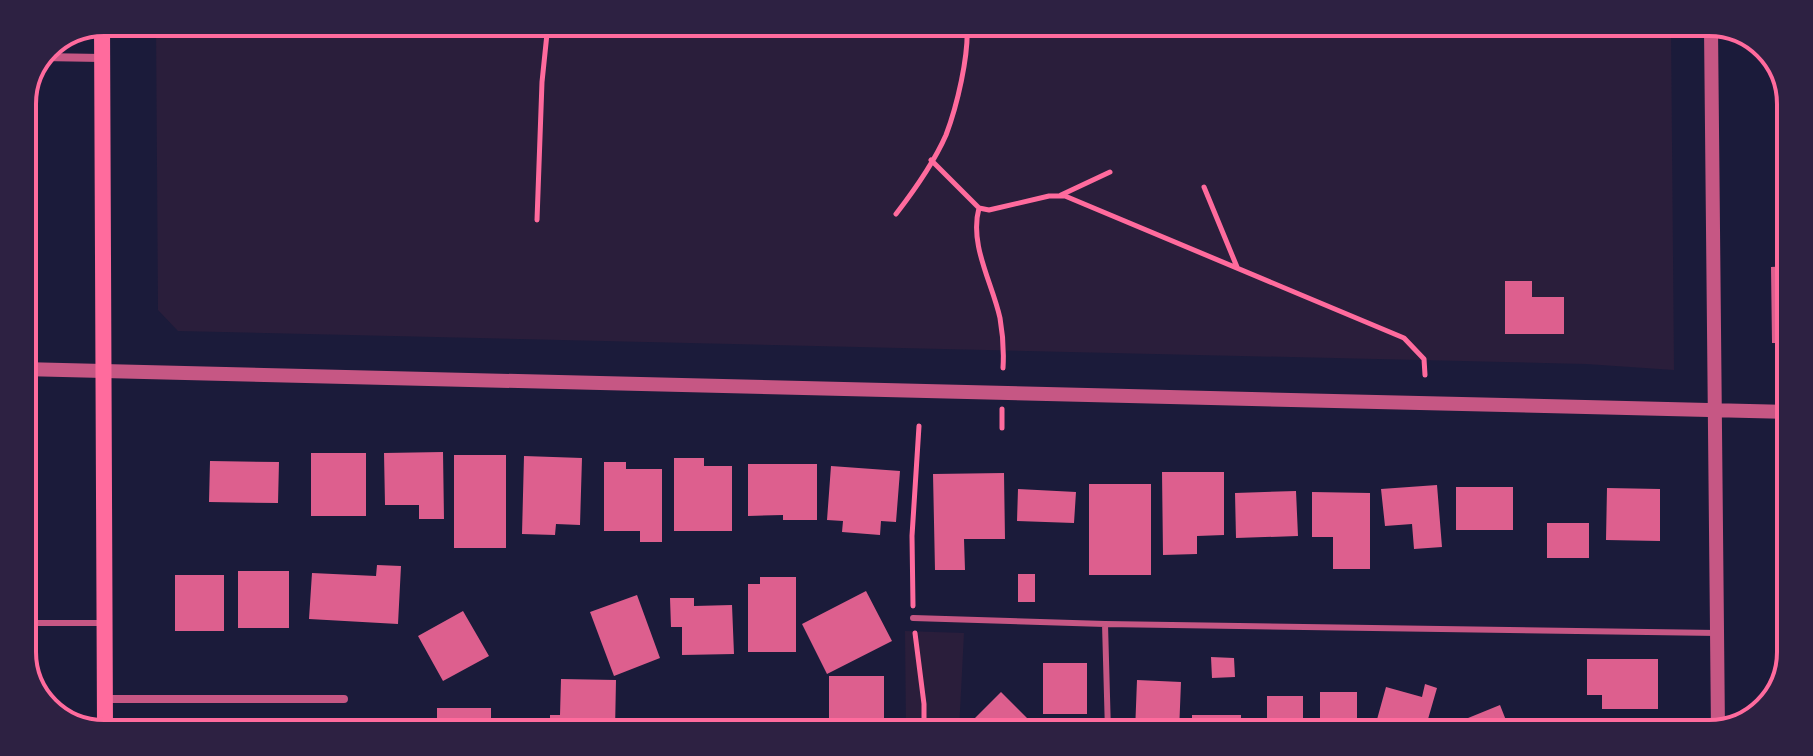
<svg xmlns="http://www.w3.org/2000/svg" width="1813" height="756" font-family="Lora,serif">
  <rect width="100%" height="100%" fill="#1b1b3a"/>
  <path fill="#2a1e3b" d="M156,22L504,29L505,23L1671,28L1674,370L1586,364L178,331L158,310Z
    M905,631L964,633L959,731H906Z"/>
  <path fill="#dd5f8e" d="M22,121H33L34,171H22Z
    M22,244H27L28,281H22Z
    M1789,266L1788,343H1772L1771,267Z
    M1505,281H1532V297H1564V334H1505Z
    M443,452L444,519H419V505H385L384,453Z
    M311,453H366V516H311Z
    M454,455H506V548H454Z
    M524,456L582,458L580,525L556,524L555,535L522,534Z
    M674,458H704V466H732V531H674Z
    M210,461L279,462L278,503L209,502Z
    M604,462H626V469H662V542H640V531H604Z
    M748,464H817V520H783V515L748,516Z
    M831,466L900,471L896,522L881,521L880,535L842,532L843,521L827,520Z
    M1162,472H1224V535L1197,536V554L1163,555Z
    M1004,473L1005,539H964L965,570H935L933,474Z
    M1089,484H1151V575H1089Z
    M1437,485L1442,547L1414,549L1412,524L1385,526L1381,489Z
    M1456,487H1513V530H1456Z
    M1607,488L1660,489V541L1606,540Z
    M1018,489L1076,492L1074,523L1017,521Z
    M1296,491L1298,536L1236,538L1235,493Z
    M1312,492L1370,493V569H1333V537H1312Z
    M1547,523H1589V558H1547Z
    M377,565L401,566L398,624L309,619L312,573L376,576Z
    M238,571H289V628H238Z
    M1018,574H1035V602H1018Z
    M175,575H224V631H175Z
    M760,577H796V652H748V584H760Z
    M866,591L892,641L827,674L802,624Z
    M637,595L660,658L614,676L590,612Z
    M670,598H694V606L732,605L734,654L682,655V627H671Z
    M463,611L489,656L443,681L418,636Z
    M1211,657L1234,658L1235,677L1212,678Z
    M1587,659H1658V709H1602V695H1587Z
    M1043,663H1087V714H1043Z
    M829,676H884V731H829Z
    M561,679L616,680L615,730H550V715H560Z
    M1137,680L1181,682L1179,732H1135Z
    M1425,684L1437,688L1424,733H1410L1376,723L1386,687L1422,697Z
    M1001,692L1041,732L986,731L974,719Z
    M1320,692H1357V733H1320Z
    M1267,696H1303V732H1267Z
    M1500,705L1511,733H1449L1446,727Z
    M437,708H491V729H437Z
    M1192,715H1241V732H1192Z
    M1598,729H1654V734H1598Z"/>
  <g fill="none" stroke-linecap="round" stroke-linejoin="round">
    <path stroke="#ff6b9d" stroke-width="5" d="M931,160L979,208L989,210L1049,196H1065L1404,338L1424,359L1425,375
      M1204,187L1237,267
      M1061,195L1110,172
      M979,208C969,245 992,282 1000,318C1003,335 1004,351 1003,368
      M896,214C913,192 935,160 946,135C957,106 969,56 967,25
      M537,220L542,82L548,24
      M1002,428V409
      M913,606L912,536L919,426
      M915,633L924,704V731"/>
    <path stroke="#c65784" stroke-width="6" d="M913,618L1105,624L1718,633
      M22,623H104
      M1105,624L1108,732"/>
    <path stroke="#c65784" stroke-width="8" d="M41,57L102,58
      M106,699H344"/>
    <path stroke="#c65784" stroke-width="14" d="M1711,28L1718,731
      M22,369L1788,412"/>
    <path stroke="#ff6b9d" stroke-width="16" d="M102,23L105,728"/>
  </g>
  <path d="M0 0H1813V756H0ZM104 36H1709A68 68 0 0 1 1777 104V652A68 68 0 0 1 1709 720H104A68 68 0 0 1 36 652V104A68 68 0 0 1 104 36Z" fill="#2d2142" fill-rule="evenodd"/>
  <path fill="none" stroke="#ff6b9d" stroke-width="4" d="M104 36H1709A68 68 0 0 1 1777 104V652A68 68 0 0 1 1709 720H104A68 68 0 0 1 36 652V104A68 68 0 0 1 104 36Z"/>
</svg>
